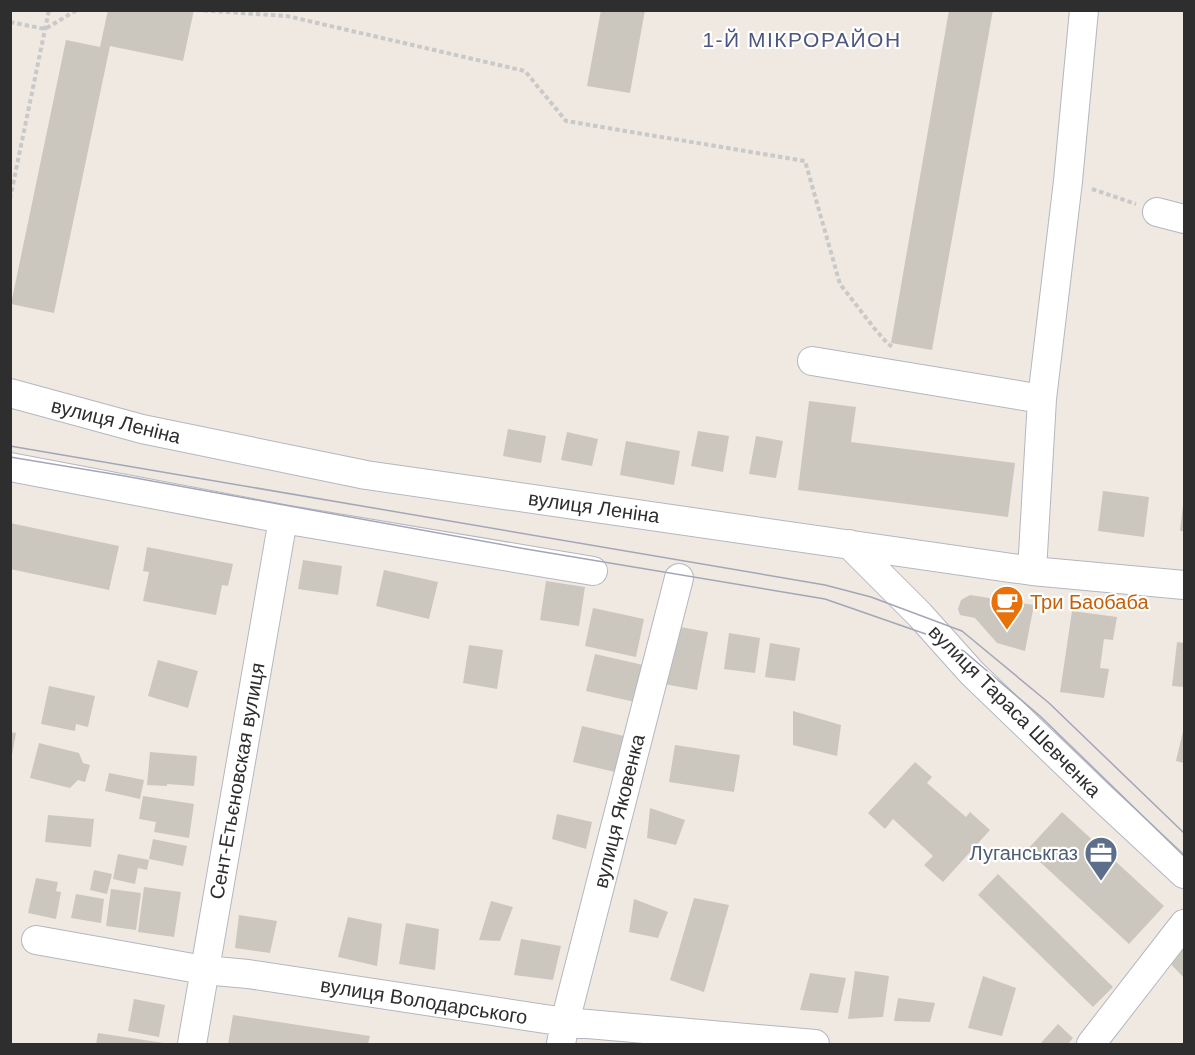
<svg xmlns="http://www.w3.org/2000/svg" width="1195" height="1055" font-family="Helvetica,sans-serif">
  <rect width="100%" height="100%" fill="#efe9e1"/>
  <path fill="#cbc7bf" d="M108,10H194L183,61L110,46L54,313L11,304L66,40L100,47Z
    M601,10H645L630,93L587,86Z
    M949,10H993L932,350L891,343Z
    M809,401L856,407L851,442L1015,463L1008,517L798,490Z
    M508,429L546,436L541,463L503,456Z
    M698,431L729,436L723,472L691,466Z
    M567,432L598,439L592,466L561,460Z
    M756,436L783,441L776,478L749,474Z
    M626,441L680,451L674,485L620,475Z
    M1103,491L1149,497L1144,537L1098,531Z
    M1183,505H1184V531H1180Z
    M10,523L119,546L109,590L10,569Z
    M147,547L233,564L228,586L222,585L216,615L143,601L149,572L143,571Z
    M303,560L342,566L338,595L298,589Z
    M384,570L438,582L429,619L376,606Z
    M546,581L585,587L579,626L540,620Z
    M970,595L1034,605L1025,651L997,643L975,618L960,615L958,609L961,600Z
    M593,608L644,619L636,657L585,646Z
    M1072,611L1117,617L1113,640L1104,639L1100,668L1109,669L1104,698L1060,692Z
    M675,626L708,632L697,690L664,684Z
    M729,633L760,638L755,673L724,669Z
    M1177,642L1184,643V687L1172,686Z
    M770,643L800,648L795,681L765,677Z
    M469,645L503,650L497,689L463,683Z
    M595,654L643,665L635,702L586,691Z
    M158,660L198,671L188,708L148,696Z
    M49,686L95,696L88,727L76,724L75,731L41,724Z
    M793,711L841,725L837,756L793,745Z
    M582,726L628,737L619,773L573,762Z
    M1184,727V763L1176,761Z
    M10,732L16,733L12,755H10Z
    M39,743L79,753L83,763L90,765L85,782L78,780L70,788L30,778Z
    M675,745L740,755L734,792L669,782Z
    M150,752L197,756L194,786L167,784V786L147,785Z
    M915,762L932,777L927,783L966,817L970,812L990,830L943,882L924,865L933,856L893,819L885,829L868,813Z
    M109,773L144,780L140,799L105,791Z
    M143,796L194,804L189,838L154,832L156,822L139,819Z
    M650,808L685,820L676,845L647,838Z
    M1062,812L1164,906L1129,944L1027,850Z
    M557,814L592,822L586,849L552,839Z
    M48,815L94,819L91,847L45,842Z
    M153,839L187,846L183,866L149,859Z
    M118,854L149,860L147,870L138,868L135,884L113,879Z
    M94,870L112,874L107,894L90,890Z
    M998,874L1113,987L1093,1007L978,895Z
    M36,878L58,882L56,891L61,892L56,919L28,913Z
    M144,887L181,892L174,937L138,932Z
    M111,889L141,893L136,930L106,926Z
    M76,894L104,899L101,923L71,918Z
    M694,898L729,905L704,992L670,980Z
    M634,899L668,912L658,938L629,932Z
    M491,901L513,907L500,941L479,940Z
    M239,915L277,921L270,953L235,948Z
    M348,917L382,924L377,966L338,957Z
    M406,923L439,929L435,970L399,964Z
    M521,939L561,946L553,980L514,975Z
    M1184,942V978L1167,960Z
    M855,971L889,976L883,1017L848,1019Z
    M810,973L846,978L838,1013L800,1010Z
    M983,976L1016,988L1002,1036L968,1028Z
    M898,998L935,1003L930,1022L894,1021Z
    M134,999L165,1005L159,1037L128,1031Z
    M233,1015L370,1036L368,1044H228Z
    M1058,1024L1073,1038L1068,1044H1040Z
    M98,1033L164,1043V1044H96Z"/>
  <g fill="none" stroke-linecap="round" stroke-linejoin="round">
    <g stroke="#b4b7c1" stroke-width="30">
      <path id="minor" d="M1157,212L1184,219
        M812,361L1042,399
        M10,393L142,429L366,475L1032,571L1184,585
        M10,467L283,519L593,571
        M849,544L920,615L972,673L1101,797L1184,874
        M1032,571L1042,399L1068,181L1084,10
        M36,940L204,970L248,974L565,1022L815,1044
        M192,1044L283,519
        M561,1044L565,1022L679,578
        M1091,1044L1184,924"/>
    </g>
    <path stroke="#c9c9c9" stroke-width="4" stroke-dasharray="4.5 3" stroke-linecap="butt" d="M196,10L287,16L525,71L566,121L805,161L840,284L874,328L888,344L894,348
      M10,22L45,29L77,10
      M1092,189L1136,204
      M10,199L49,10"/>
    <use href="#minor" stroke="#fff" stroke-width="28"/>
    <path stroke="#a3a6b8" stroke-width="1.5" d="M10,446L825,585L871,597L962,631L1049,703L1184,833
      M10,457L119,475L526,549L825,599L894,623L943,640L965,652L1040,716L1184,856"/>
  </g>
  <defs>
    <g id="cafe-pin" transform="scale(1.725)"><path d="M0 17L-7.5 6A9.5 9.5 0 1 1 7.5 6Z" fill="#e8710a" stroke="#fff"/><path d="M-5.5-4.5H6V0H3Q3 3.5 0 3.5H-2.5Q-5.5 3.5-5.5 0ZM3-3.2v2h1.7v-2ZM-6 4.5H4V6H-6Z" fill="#fff"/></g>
    <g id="office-pin" transform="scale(1.725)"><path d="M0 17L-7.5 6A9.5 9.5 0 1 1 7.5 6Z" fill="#5c6f8a" stroke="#fff"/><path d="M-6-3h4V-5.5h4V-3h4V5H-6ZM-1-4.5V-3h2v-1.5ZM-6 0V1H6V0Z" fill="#fff"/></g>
  </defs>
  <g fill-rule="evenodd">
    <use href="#cafe-pin" x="1007" y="602"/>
    <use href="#office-pin" x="1101" y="853"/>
  </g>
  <g text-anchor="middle" stroke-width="4.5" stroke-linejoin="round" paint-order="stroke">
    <g font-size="20" fill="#2e2e2e" stroke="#fff">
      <text transform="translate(116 421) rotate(14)" y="7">вулиця Леніна</text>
      <text transform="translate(594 507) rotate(8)" y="7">вулиця Леніна</text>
      <text transform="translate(1015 711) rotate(45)" y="7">вулиця Тараса Шевченка</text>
      <text transform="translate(237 781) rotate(-80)" y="7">Сент-Етьєновская вулиця</text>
      <text transform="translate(619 811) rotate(-76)" y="7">вулиця Яковенка</text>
      <text transform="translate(424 1001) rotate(9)" y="7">вулиця Володарського</text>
    </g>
    <g font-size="20" fill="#c56008" stroke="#fff" text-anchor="start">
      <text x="1030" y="609">Три Баобаба</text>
    </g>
    <g font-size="20" fill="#4e5e75" stroke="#fff" text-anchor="end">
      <text x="1078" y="860">Луганськгаз</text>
    </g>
    <g font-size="21" letter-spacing="1.5" fill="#4d5680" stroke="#fff">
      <text x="802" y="47">1-Й МІКРОРАЙОН</text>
    </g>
  </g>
  <rect width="1195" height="1055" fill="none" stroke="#2e2e2e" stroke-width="24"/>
</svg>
